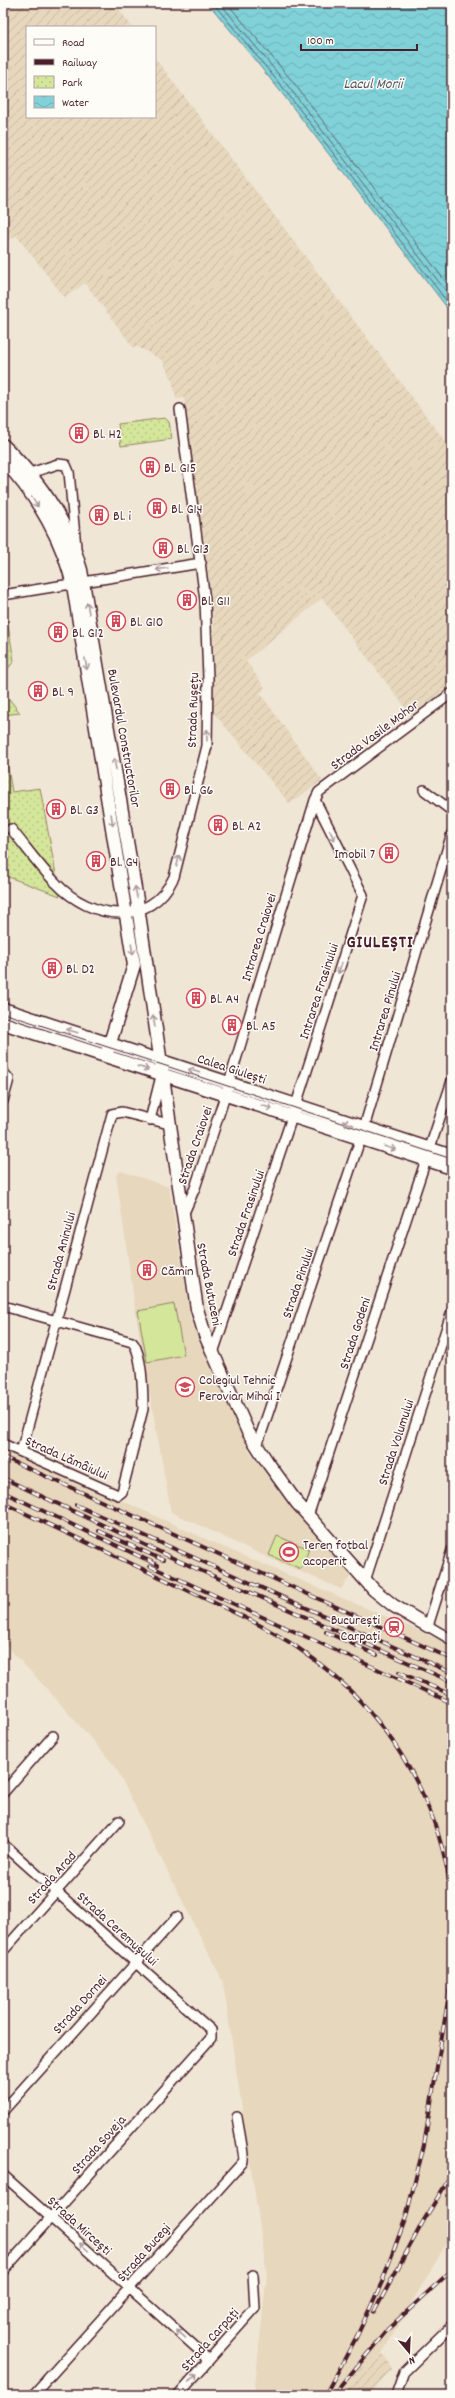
<svg xmlns="http://www.w3.org/2000/svg" width="455" height="2398" font-family="Dekko,sans-serif">
  <defs>
    <pattern id="industrial-furrows" width="10" height="10" patternUnits="userSpaceOnUse"><rect width="10" height="10" fill="#e6d7bd"/><path d="M-1 1l2-2M0 10L10 0M9 11l2-2" fill="none" stroke="#c7b8a3"/></pattern>
    <pattern id="park-dots" width="8" height="8" patternUnits="userSpaceOnUse"><rect width="8" height="8" fill="#d4e69a"/><path d="M2 2h.1M6 6h.1" fill="none" stroke="#b8c585" stroke-width="1.8" stroke-linecap="round"/></pattern>
    <pattern id="water-waves" width="16" height="10" patternUnits="userSpaceOnUse"><rect width="16" height="10" fill="#80d1d8"/><path d="M0 5q4-4 8 0t8 0" fill="none" stroke="#70b3ba"/></pattern>
  </defs>
  <rect width="100%" height="100%" fill="#f0e6d5"/>
  <filter id="ink" filterUnits="userSpaceOnUse"><feTurbulence type="fractalNoise" baseFrequency=".025" numOctaves="2"/><feDisplacementMap in="SourceGraphic" scale="8" xChannelSelector="R" yChannelSelector="G"/><feConvolveMatrix kernelMatrix="1 2 1 2 8 2 1 2 1" color-interpolation-filters="sRGB"/></filter>
  <g filter="url(#ink)">
    <path fill="#e6d7bd" d="M121,1171L169,1187L191,1322L250,1452L289,1505L353,1573L341,1589L260,1554L171,1512L137,1321L121,1209L116,1175Z
      M3,1446L223,1547L452,1645V2234L382,2353L365,2369L360,2365L342,2395H254L267,2274L223,1982L115,1766L50,1692L3,1642Z"/>
    <path fill="url(#industrial-furrows)" d="M3,3H114L132,27H27V117H155V58L452,450V685L411,715L322,598L246,661L265,688L260,693L322,780L290,804L213,712L214,629L212,602L184,398L176,399L172,380L162,360L138,347H133L85,283L65,298L16,235L3,244Z
      M382,2353L392,2369L368,2395H342L360,2365L365,2369Z"/>
    <path fill="#d4e69a" stroke="#8f8262" d="M174,1304L184,1355L147,1362L138,1311Z
      M277,1536L309,1549L301,1569L269,1555Z"/>
    <path fill="url(#park-dots)" stroke="#8f8262" d="M165,418L169,422L172,439L121,446L118,424Z
      M3,607H5L14,661L3,675Z
      M3,691L20,713L3,715Z
      M3,738L12,792L40,788L60,896L3,875Z"/>
    <path fill="url(#water-waves)" stroke="#6a8a93" d="M208,3H452V314L281,92Z"/>
    <g fill="none" stroke-linecap="round" stroke-linejoin="round">
      <path stroke="#606670" stroke-width="1" d="M213,3L284,89L452,308
        M220,3L288,86L452,299
        M227,3L293,82L452,290"/>
      <g stroke="#4a1f2b" stroke-width="12">
        <path id="street" d="M24,475L58,464L66,465L69,472L76,547
          M3,595L201,563
          M424,790L452,811
          M11,829C26,847 40,867 56,883C91,920 150,928 174,877L207,746L208,678L205,600L180,409
          M3,1072L9,1079L3,1101
          M150,1120L161,1076
          M183,1215L195,1188L224,1099L315,800L319,792L452,693
          M3,1306L132,1342C142,1351 143,1394 143,1409L122,1492L118,1495L3,1444
          M213,1353L295,1108L363,895L315,800
          M257,1446L363,1131L452,833
          M21,1452L112,1114L122,1112L169,1124
          M308,1516L452,1081
          M452,1550L428,1626L452,1640
          M365,1581L452,1311
          M3,1793L53,1736
          M3,1844L211,2030V2038L3,2271
          M3,1951L119,1821
          M3,2111L177,1917
          M3,2175L201,2352L208,2361
          M33,2395L243,2162C245,2159 238,2124 237,2117
          M178,2395L255,2308L253,2275
          M396,2395L404,2372L452,2325"/>
      </g>
      <g stroke="#4a1f2b" stroke-width="15">
        <path id="secondary" d="M3,445C38,479 68,522 81,570L137,900L197,1309L205,1335L248,1432L268,1463L297,1503L374,1590L394,1606L428,1626
          M3,460C37,495 65,543 74,591L134,965L106,1056
          M3,1009L452,1156
          M3,1023L452,1168"/>
      </g>
      <use href="#street" stroke="#fdfcf7" stroke-width="9"/>
      <use href="#secondary" stroke="#fdfcf7" stroke-width="12"/>
      <path stroke="#4a1f2b" stroke-width="1" d="M3,1013L452,1159"/>
      <g stroke="#4a1f2b" stroke-width="4">
        <path id="rail" d="M3,1457L452,1659
          M3,1478L177,1560L452,1682
          M3,1492L158,1565
          M3,1503C59,1529 115,1556 170,1582C213,1603 258,1621 298,1648C384,1706 441,1798 452,1901
          M76,1505L452,1673
          M99,1531L163,1560
          M150,1566L452,1703
          M326,1632L377,1655
          M399,1672L452,1695
          M374,2312L424,2220L452,2174
          M325,2395L357,2336L382,2282L406,2217L424,2145L452,1976
          M336,2395L340,2387L388,2329L452,2270"/>
      </g>
      <use href="#rail" stroke="#fdfcf7" stroke-width="2.5" stroke-dasharray="8" stroke-linecap="butt"/>
    </g>
    <defs><path id="oneway-shaft" d="M-6 0H5M1.5-3L5.5 0L1.5 3" fill="none" stroke-width="1.6" stroke-linecap="round" stroke-linejoin="round"/></defs>
    <g stroke="#ac999b">
      <use href="#oneway-shaft" transform="translate(35 502) rotate(57)"/>
      <use href="#oneway-shaft" transform="translate(162 569) rotate(171)"/>
      <use href="#oneway-shaft" transform="translate(88 608) rotate(-100)"/>
      <use href="#oneway-shaft" transform="translate(86 664) rotate(80)"/>
      <use href="#oneway-shaft" transform="translate(207 735) rotate(-89)"/>
      <use href="#oneway-shaft" transform="translate(115 764) rotate(-100)"/>
      <use href="#oneway-shaft" transform="translate(112 820) rotate(81)"/>
      <use href="#oneway-shaft" transform="translate(332 835) rotate(63)"/>
      <use href="#oneway-shaft" transform="translate(178 861) rotate(-76)"/>
      <use href="#oneway-shaft" transform="translate(136 892) rotate(-100)"/>
      <use href="#oneway-shaft" transform="translate(132 949) rotate(82)"/>
      <use href="#oneway-shaft" transform="translate(340 968) rotate(108)"/>
      <use href="#oneway-shaft" transform="translate(154 1021) rotate(-98)"/>
      <use href="#oneway-shaft" transform="translate(72 1031) rotate(-163)"/>
      <use href="#oneway-shaft" transform="translate(143 1068) rotate(18)"/>
      <use href="#oneway-shaft" transform="translate(194 1071) rotate(-162)"/>
      <use href="#oneway-shaft" transform="translate(267 1107) rotate(17)"/>
      <use href="#oneway-shaft" transform="translate(348 1123) rotate(-161)"/>
      <use href="#oneway-shaft" transform="translate(390 1148) rotate(18)"/>
      <use href="#oneway-shaft" transform="translate(84 2247) rotate(-138)"/>
      <use href="#oneway-shaft" transform="translate(181 2334) rotate(-139)"/>
      <use href="#oneway-shaft" transform="translate(193 2378) rotate(-48)"/>
    </g>
  </g>
  <defs>
    <g id="building-ring" transform="scale(1)"><circle r="9.5" fill="#fdfcf7" stroke="#d1495b" stroke-width="1.5"/><path d="M-4-6H4V6H1V3H-1V6H-4ZM-2.5-4.3h1.7v1.8h-1.7ZM.8-4.3h1.7v1.8H.8ZM-2.5-1h1.7V.8h-1.7ZM.8-1h1.7V.8H.8Z" fill="#d1495b"/></g>
    <g id="school-ring" transform="scale(1)"><circle r="9.5" fill="#fdfcf7" stroke="#d1495b" stroke-width="1.5"/><path d="M0-5L7-2L0 1L-7-2ZM-4 1L0 2.5L4 1V4Q0 6-4 4Z" fill="#d1495b"/></g>
    <g id="stadium-ring" transform="scale(1)"><circle r="9.5" fill="#fdfcf7" stroke="#d1495b" stroke-width="1.5"/><path d="M0-5a6.5 5 0 1 0 0 10a6.5 5 0 1 0 0-10ZM-3.5-1.8h7v3.6h-7Z" fill="#d1495b"/></g>
    <g id="station-ring" transform="scale(1)"><circle r="9.5" fill="#fdfcf7" stroke="#d1495b" stroke-width="1.5"/><path d="M-3-6H3Q5-6 5-4V2Q5 4 3 4L4.5 6H3L1.5 4h-3L-3 6H-4.5L-3 4Q-5 4-5 2V-4Q-5-6-3-6ZM-3.5-4v3h7v-3ZM-3.5 1v1.5H-2V1ZM2 1v1.5H3.5V1Z" fill="#d1495b"/></g>
  </defs>
  <g fill-rule="evenodd">
    <use href="#building-ring" x="79" y="433"/>
    <use href="#building-ring" x="150" y="467"/>
    <use href="#building-ring" x="157" y="508"/>
    <use href="#building-ring" x="99" y="515"/>
    <use href="#building-ring" x="163" y="548"/>
    <use href="#building-ring" x="187" y="600"/>
    <use href="#building-ring" x="116" y="621"/>
    <use href="#building-ring" x="58" y="632"/>
    <use href="#building-ring" x="38" y="691"/>
    <use href="#building-ring" x="170" y="789"/>
    <use href="#building-ring" x="56" y="809"/>
    <use href="#building-ring" x="218" y="825"/>
    <use href="#building-ring" x="389" y="853"/>
    <use href="#building-ring" x="96" y="861"/>
    <use href="#building-ring" x="52" y="968"/>
    <use href="#building-ring" x="196" y="998"/>
    <use href="#building-ring" x="232" y="1025"/>
    <use href="#building-ring" x="147" y="1270"/>
    <use href="#school-ring" x="185" y="1387"/>
    <use href="#stadium-ring" x="289" y="1552"/>
    <use href="#station-ring" x="394" y="1627"/>
  </g>
  <g text-anchor="middle" stroke-width="3" stroke-linejoin="round" paint-order="stroke">
    <g font-size="14" fill="#4a1f2b" stroke="#fdfcf7" text-anchor="start">
      <text x="93" y="438">Bl. H2</text>
      <text x="164" y="472">Bl. G15</text>
      <text x="171" y="513">Bl. G14</text>
      <text x="113" y="520">Bl. i</text>
      <text x="177" y="553">Bl. G13</text>
      <text x="201" y="605">Bl. G11</text>
      <text x="130" y="626">Bl. G10</text>
      <text x="72" y="637">Bl. G12</text>
      <text x="52" y="696">Bl. 9</text>
      <text x="184" y="794">Bl. G6</text>
      <text x="70" y="814">Bl. G3</text>
      <text x="232" y="830">Bl. A2</text>
      <text x="375" y="858" text-anchor="end">Imobil 7</text>
      <text x="110" y="866">Bl. G4</text>
      <text x="66" y="973">Bl. D2</text>
      <text x="210" y="1003">Bl. A4</text>
      <text x="246" y="1030">Bl. A5</text>
      <text x="161" y="1275">Cămin</text>
      <text x="199" y="1384">Colegiul Tehnic<tspan x="199" dy="16">Feroviar Mihai I</tspan></text>
      <text x="303" y="1549">Teren fotbal<tspan x="303" dy="16">acoperit</tspan></text>
      <text x="380" y="1624" text-anchor="end">București<tspan x="380" dy="16">Carpați</tspan></text>
    </g>
    <g font-size="14" fill="#4a1f2b" stroke="#fdfcf7">
      <text transform="translate(192 710) rotate(-88)" y="5">Strada Rușețu</text>
      <text transform="translate(374 734) rotate(-37)" y="5">Strada Vasile Mohor</text>
      <text transform="translate(125 738) rotate(80)" y="5">Bulevardul Constructorilor</text>
      <text transform="translate(258 937) rotate(-73)" y="5">Intrarea Craiovei</text>
      <text transform="translate(318 991) rotate(-72)" y="5">Intrarea Frasinului</text>
      <text transform="translate(384 1011) rotate(-73)" y="5">Intrarea Pinului</text>
      <text transform="translate(232 1068) rotate(18)" y="5">Calea Giulești</text>
      <text transform="translate(194 1145) rotate(-71)" y="5">Strada Craiovei</text>
      <text transform="translate(245 1213) rotate(-71)" y="5">Strada Frasinului</text>
      <text transform="translate(60 1251) rotate(-75)" y="5">Strada Aninului</text>
      <text transform="translate(297 1283) rotate(-71)" y="5">Strada Pinului</text>
      <text transform="translate(210 1284) rotate(79)" y="5">Strada Butuceni</text>
      <text transform="translate(354 1333) rotate(-72)" y="5">Strada Godeni</text>
      <text transform="translate(395 1442) rotate(-72)" y="5">Strada Volumului</text>
      <text transform="translate(67 1457) rotate(24)" y="5">Strada Lămâiului</text>
      <text transform="translate(51 1877) rotate(-48)" y="5">Strada Arad</text>
      <text transform="translate(118 1928) rotate(42)" y="5">Strada Ceremușului</text>
      <text transform="translate(79 2004) rotate(-48)" y="5">Strada Dornei</text>
      <text transform="translate(98 2144) rotate(-48)" y="5">Strada Soveja</text>
      <text transform="translate(80 2225) rotate(42)" y="5">Strada Mircești</text>
      <text transform="translate(143 2252) rotate(-48)" y="5">Strada Bucegi</text>
      <text transform="translate(209 2339) rotate(-48)" y="5">Strada Carpați</text>
    </g>
    <g font-size="15" font-style="italic" fill="#5a545f" stroke="#fdfcf7">
      <text x="373" y="88">Lacul Morii</text>
    </g>
    <g font-size="18" font-weight="bold" letter-spacing="1" fill="#4a1f2b" stroke="#fdfcf7">
      <text x="380" y="947">GIULEȘTI</text>
    </g>
  </g>
  <rect width="455" height="2398" fill="none" stroke="#fdfcf7" stroke-width="16"/>
  <rect x="8" y="8" width="439" height="2382" fill="none" stroke="#4a1f2b" stroke-width="1.5" filter="url(#ink)"/>
  <rect x="26" y="26" width="130" height="92" fill="#fdfcf7" stroke="#b5a4a5"/>
  <rect x="34" y="39" width="20" height="6" fill="#fdfcf7" stroke="#b5a4a5"/>
  <text x="62" y="46" font-size="12" fill="#4a1f2b">Road</text>
  <rect x="34" y="59" width="20" height="6" fill="#4a1f2b" stroke="#b5a4a5"/>
  <text x="62" y="66" font-size="12" fill="#4a1f2b">Railway</text>
  <rect x="34" y="76" width="20" height="12" fill="url(#park-dots)" stroke="#b5a4a5"/>
  <text x="62" y="86" font-size="12" fill="#4a1f2b">Park</text>
  <rect x="34" y="96" width="20" height="12" fill="url(#water-waves)" stroke="#b5a4a5"/>
  <text x="62" y="106" font-size="12" fill="#4a1f2b">Water</text>
  <g transform="translate(409 2352) rotate(161)" stroke="#fdfcf7" stroke-width="3" paint-order="stroke">
  <path d="M0-3L7 15L0 10L-7 15Z" fill="#4a1f2b"/>
  <text y="-6" font-size="11" font-weight="bold" text-anchor="middle" fill="#4a1f2b">N</text>
  </g>
  <path d="M301 44v6h116v-6" fill="none" stroke="#4a1f2b" stroke-width="2"/>
  <text x="307" y="44" font-size="12" fill="#4a1f2b" stroke="#fdfcf7" stroke-width="3" paint-order="stroke">100 m</text>
</svg>
